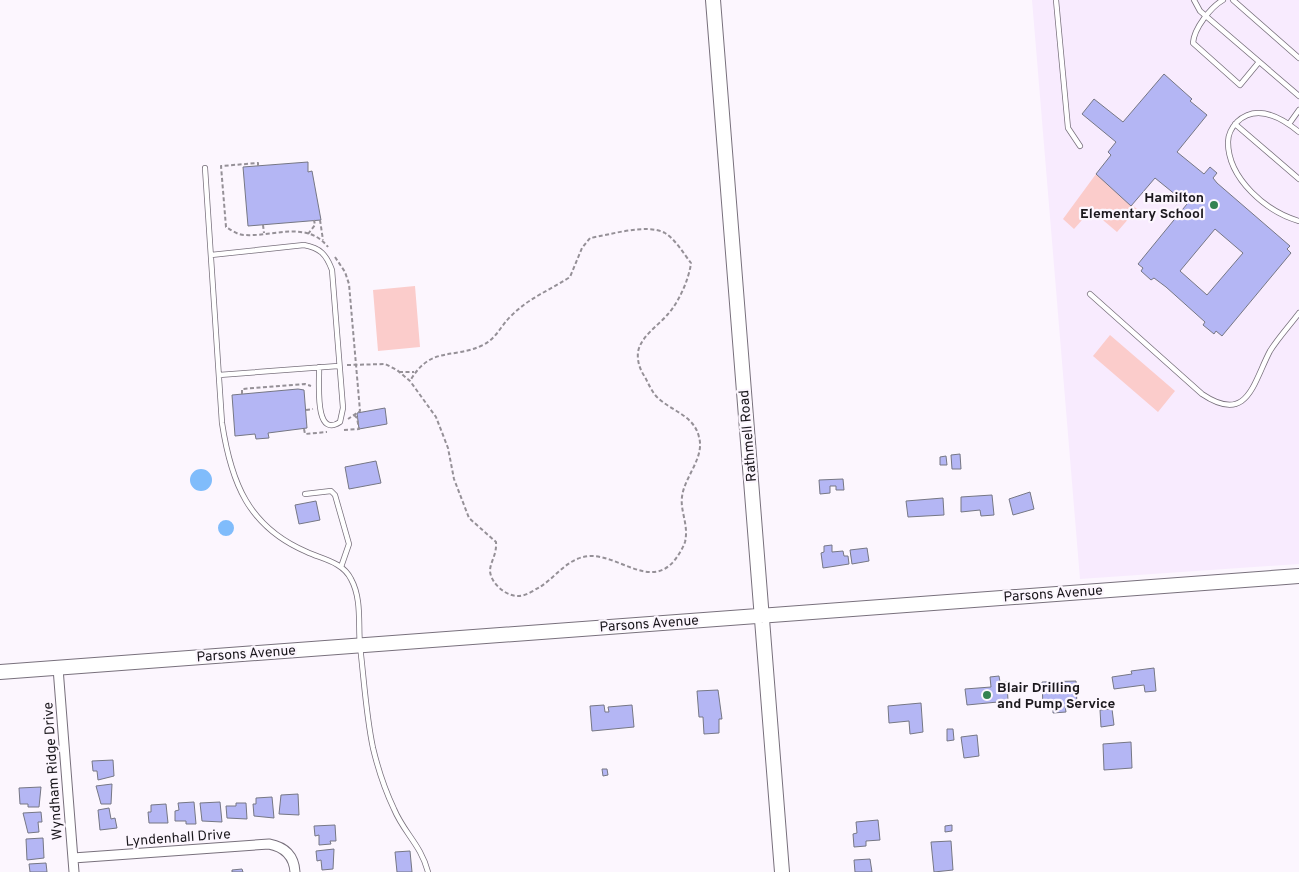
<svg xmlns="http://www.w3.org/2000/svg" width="1299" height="872" font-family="Overpass,sans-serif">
  <rect width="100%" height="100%" fill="#fcf6fe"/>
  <path fill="#f8ebfe" d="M1032,0H1299V564L1080,579Z"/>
  <path fill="#fbcccb" d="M1096,174L1137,209L1117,232L1091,210L1074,229L1063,219Z
    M415,286L420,347L378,351L373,290Z
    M1110,335L1175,391L1158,412L1093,356Z"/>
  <path fill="#80bcfb" d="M190 480a11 11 0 1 1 22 0a11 11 0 1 1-22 0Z
    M218 528a8 8 0 1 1 16 0a8 8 0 1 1-16 0Z"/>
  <path fill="#b4b6f4" stroke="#767784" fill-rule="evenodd" d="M1164,74L1192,99L1190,101L1207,115L1177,152L1204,174L1210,167L1217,173L1213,178L1217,183L1290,246L1287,249L1291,253L1222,336L1216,331L1214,334L1203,325L1205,322L1166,287L1154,278L1151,280L1141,271L1143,268L1138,264L1187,204L1155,178L1131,206L1096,174L1111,155L1108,152L1116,142L1082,114L1094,99L1123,122ZM1215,229L1243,253L1207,295L1180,271Z
    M308,162V172L312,171L321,220L248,226L243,167Z
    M298,389L304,390L307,428L268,433L269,438L256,439L255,434L235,436L232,395Z
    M385,408L387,424L359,429L357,413Z
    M960,454L961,469H952L951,455Z
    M946,456L947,465H940V457Z
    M376,461L381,483L349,489L345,467Z
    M843,479L844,490H836V486H830V493L820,494L819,480Z
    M1030,492L1034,509L1013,515L1009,499Z
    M992,495L994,515L981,516L980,510L961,512V497Z
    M943,498L944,515L908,517L906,501Z
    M316,501L320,520L299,524L295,505Z
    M832,545V552L843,551L844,556H848L849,564L823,568L821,553L824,552V546Z
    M867,548L869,561L852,564L850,550Z
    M1154,668L1156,691L1145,692L1144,685L1114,689L1112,677L1132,674L1131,671Z
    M999,676L1000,682H1007L1008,701L967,705L965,689L991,687L990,677Z
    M1076,681L1077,706H1065L1066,712L1053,713V707H1043L1042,682Z
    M718,690L722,719H719V733L704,734L703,717H699L697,691Z
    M921,703L923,732L910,734L909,721L889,723L888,706Z
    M604,705L605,712H609L608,707L632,705L634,727L592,731L590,706Z
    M1112,709L1114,725L1101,727L1100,710Z
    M947,729H953L954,740L947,741Z
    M977,735L979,756L964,758L961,737Z
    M1131,742L1132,768L1104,770L1103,744Z
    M113,760L114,776L98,780L97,771H93L92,761Z
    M602,769H607L608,775L603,776Z
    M112,784L111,804H101L96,786Z
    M41,787L39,807H28V804H20L19,788Z
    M298,794L299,815L279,814L281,795Z
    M272,797L274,818L254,816L253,804H256V798Z
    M194,802L196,824H186V821H175V811L179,810L178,803Z
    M220,802L222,822L202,821L200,803Z
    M236,803H246L247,819L227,818L226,806H236Z
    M166,804L168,823H149L148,812H151V805Z
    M109,808L111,819L115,818L117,828L100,830L98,810Z
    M41,812L42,822H38L39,832L28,833L23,813Z
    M878,820L880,840L866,841V846L854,847L853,834L857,833L856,822Z
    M335,825L336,841H330L331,844L319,845V835L315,836L314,826Z
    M952,825V831L945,832V826Z
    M43,838L44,858L27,860L26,839Z
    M951,841L953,870L934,872L931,842Z
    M334,849L333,869L322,870L321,860L317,861L316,851Z
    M410,851L412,872H397L395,852Z
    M870,859L872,872H855L854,860Z
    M46,863L47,872H30L29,864Z
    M242,869L243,872H232V870Z"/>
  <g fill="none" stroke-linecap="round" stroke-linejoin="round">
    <g stroke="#78707c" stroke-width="6">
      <path id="lane" d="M1056,0L1068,128L1080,146
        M1194,0L1200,11L1299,96
        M1223,0C1211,7 1194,28 1193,43L1240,85L1259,62
        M1233,0L1299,58
        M1235,124L1299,179
        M1289,124L1299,110
        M1299,132C1282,118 1257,103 1237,122C1232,127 1228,135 1228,142C1228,179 1267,212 1299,221
        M205,168L222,423C231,482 248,527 307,552C322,559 343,562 351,579C362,599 358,624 360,646C364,679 366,715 373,748C378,769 385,790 394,809C404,833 421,845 428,872
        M211,255L304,245C320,248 326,254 332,270L343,408L340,422C313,440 320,378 319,367
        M1090,294L1202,394C1248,425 1253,383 1270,351C1278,338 1290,325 1299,313
        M219,375L338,366
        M305,494L331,491L335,495L349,544L341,567"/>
    </g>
    <g stroke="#78707c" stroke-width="11">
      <path id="street" d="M58,668L74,872
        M73,858L269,844C285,847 294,856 295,872"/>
    </g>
    <g stroke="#78707c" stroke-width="16">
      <path id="secondary" d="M713,0L782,872
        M0,672L1299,576"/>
    </g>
    <path stroke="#959097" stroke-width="2" stroke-dasharray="4 2.5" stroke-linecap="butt" d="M258,166V163L221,166L226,227C231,230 238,235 244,235C273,237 307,220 328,247
      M320,220L323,240
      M263,225L264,233
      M308,234L315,225L314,220
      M335,257L345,272L349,284L360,411L348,419
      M347,365L385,364L397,370L410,381L436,417L448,448L454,479L469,518L496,542C497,555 490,562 490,571C491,584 507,597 519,596C526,596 534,590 540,587C556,577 568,557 590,556C619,555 650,589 674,561C678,556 683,548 685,542C689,525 680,511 682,497C684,477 705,458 699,437C694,416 674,412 659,399C653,394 649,385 645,377C640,370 637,361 638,352C641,336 658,326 668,314C679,302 689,279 691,263C684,254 675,239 665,233C647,223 609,235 590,238L582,248L570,277C550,290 529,298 512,315C501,325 497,338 483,345C452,360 431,345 410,381
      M399,372H414
      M242,394V389L305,384L311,386
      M306,410L313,409
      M304,429L305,434L327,432
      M344,430L359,429L357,418L353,414"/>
    <use href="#lane" stroke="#fff" stroke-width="4.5"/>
    <use href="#street" stroke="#fff" stroke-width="9"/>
    <use href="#secondary" stroke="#fff" stroke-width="14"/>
  </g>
  <g fill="#348251" stroke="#fcf6fe" stroke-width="2">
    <circle cx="1214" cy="205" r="5"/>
    <circle cx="987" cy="695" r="5"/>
  </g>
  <g text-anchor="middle" stroke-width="4.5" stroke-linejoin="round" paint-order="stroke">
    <g font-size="14" font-weight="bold" fill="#1b181d" stroke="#fcf6fe" text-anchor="end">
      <text x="1204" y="202">Hamilton<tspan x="1204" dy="16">Elementary School</tspan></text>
      <text x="997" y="692" text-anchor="start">Blair Drilling<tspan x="997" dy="16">and Pump Service</tspan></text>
    </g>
    <g font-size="14" fill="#1b181d" stroke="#fcf6fe">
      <text transform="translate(747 436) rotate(-95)" y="5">Rathmell Road</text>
      <text transform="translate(1053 593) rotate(-4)" y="5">Parsons Avenue</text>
      <text transform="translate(649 623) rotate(-4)" y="5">Parsons Avenue</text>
      <text transform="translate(246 653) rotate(-4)" y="5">Parsons Avenue</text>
      <text transform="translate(52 771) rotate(-94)" y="5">Wyndham Ridge Drive</text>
      <text transform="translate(178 837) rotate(-4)" y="5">Lyndenhall Drive</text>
    </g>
  </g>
</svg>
